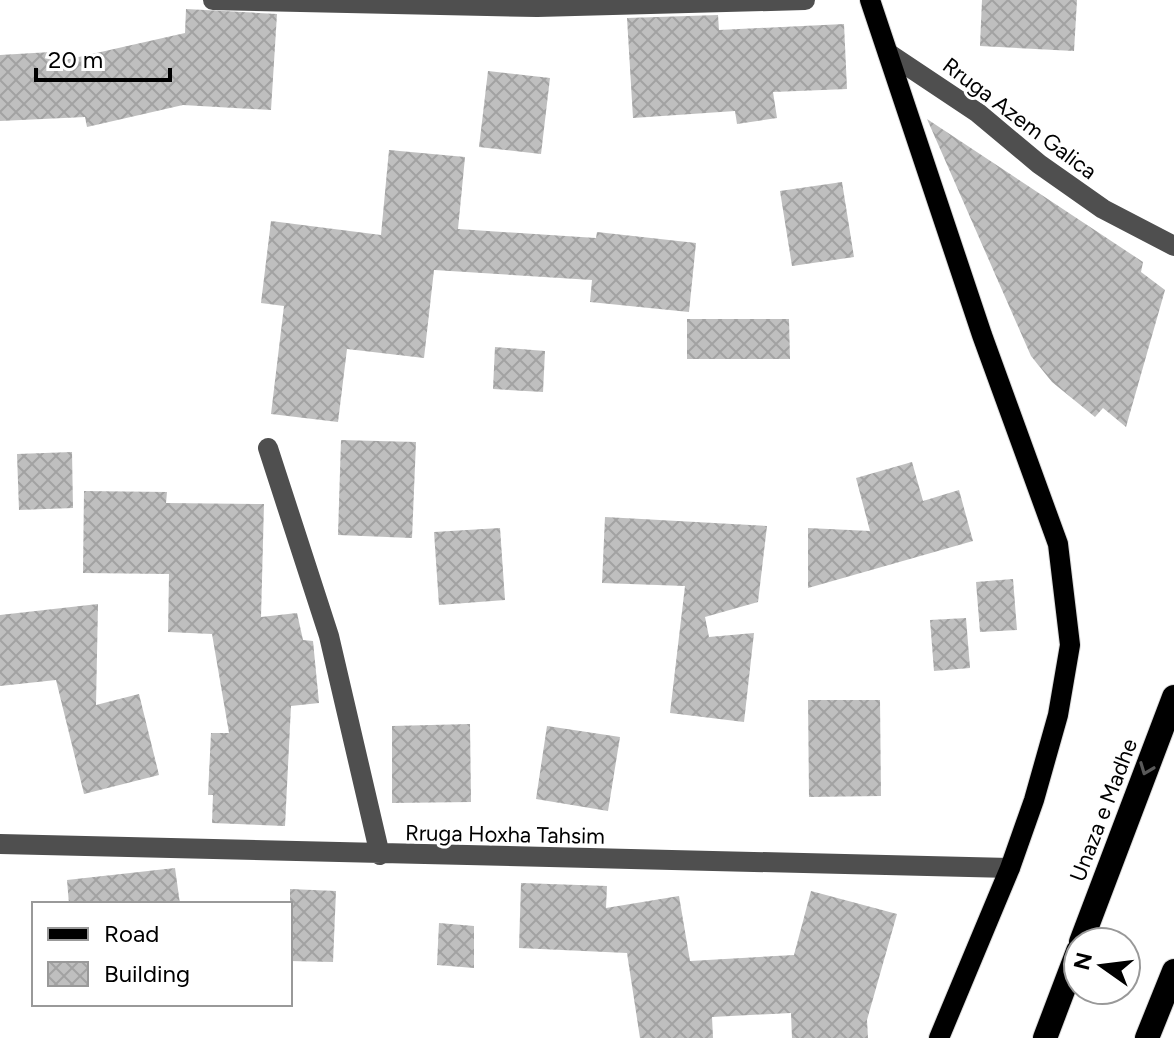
<svg xmlns="http://www.w3.org/2000/svg" width="1174" height="1038" font-family="Figtree,sans-serif">
  <defs>
    <pattern id="building-cross-hatch" width="8" height="8" patternUnits="userSpaceOnUse" patternTransform="scale(2)"><rect width="8" height="8" fill="#bfbfbf"/><path d="M0 0l8 8M0 8l8-8" fill="none" stroke="#a2a2a2"/></pattern>
  </defs>
  <rect width="100%" height="100%" fill="#fff"/>
  <path fill="url(#building-cross-hatch)" d="M982,0H1077L1074,51L980,46Z
    M186,9L277,14L271,110L183,105L87,127L85,117L0,121V55L51,52L52,63L185,33Z
    M718,15L719,30L844,24L847,89L773,92L777,118L737,124L735,111L633,118L627,18Z
    M488,71L550,78L541,154L479,147Z
    M927,119L1143,262L1141,272L1165,290L1126,427L1103,408L1095,417L1052,382L1031,356Z
    M389,150L465,157L458,229L596,238L597,232L696,243L689,312L590,302L592,280L434,270L424,358L347,349L338,422L271,414L284,306L261,303L271,221L381,235Z
    M842,182L854,257L792,266L780,191Z
    M687,319H789L790,359H687Z
    M495,347L545,351L543,392L493,389Z
    M341,440L416,442L412,538L338,535Z
    M72,452L73,508L19,510L17,454Z
    M912,462L923,501L959,490L973,541L808,588V528L870,531L856,478Z
    M84,491L167,492L166,503L264,504L261,617L297,613L303,640L313,641L319,703L291,706L285,826L212,823L213,795H208L211,733H229L212,634L168,632L169,574L83,573Z
    M605,517L767,526L758,602L705,617L709,637L754,633L744,722L670,713L685,586L602,583Z
    M500,528L505,600L439,605L434,532Z
    M1013,579L1017,630L980,632L976,582Z
    M98,604L96,705L139,694L159,775L84,794L56,680L0,686V615Z
    M966,618L970,668L934,671L930,620Z
    M808,700H880L881,796L809,797Z
    M470,724L471,802L392,803V726Z
    M547,726L620,737L608,811L536,799Z
    M175,868L180,904H69L67,880Z
    M521,883L607,886L606,908L679,896L690,961L794,955L811,891L897,914L867,1020L868,1038H792L791,1013L712,1017L713,1038H640L627,953L519,948Z
    M290,889L336,891L333,962L290,961Z
    M439,923L474,926V968L437,965Z"/>
  <g fill="none" stroke-linecap="round" stroke-linejoin="round">
    <g stroke="#dbdbdb" stroke-width="22">
      <path id="major" d="M870,0L982,335L1058,544L1070,645L1058,715L1034,800L1010,868L939,1038"/>
    </g>
    <g stroke="#dbdbdb" stroke-width="26">
      <path id="highway" d="M1081,942L1174,697
        M1045,1038L1078,951
        M1147,1038L1174,971"/>
    </g>
    <path stroke="#4f4f4f" stroke-width="20" d="M213,0L537,7L805,0
      M888,53L978,113L1039,164L1103,209L1174,246
      M268,448L329,636L380,855
      M0,844L1010,868"/>
    <use href="#major" stroke="#000" stroke-width="20"/>
    <use href="#highway" stroke="#000" stroke-width="24"/>
  </g>
  <defs><path id="oneway-chevron" d="M-2-3.5L2.5 0L-2 3.5" fill="none" stroke-width="1.6" stroke-linecap="round" stroke-linejoin="round" transform="scale(2)"/></defs>
  <use stroke="#595959" href="#oneway-chevron" transform="translate(1146 769) rotate(111)"/>
  <g text-anchor="middle" stroke-width="6" stroke-linejoin="round" paint-order="stroke">
    <g font-size="22" fill="#000" stroke="#fff">
      <text transform="translate(1020 118) rotate(37)" y="8">Rruga Azem Galica</text>
      <text transform="translate(1103 810) rotate(-69)" y="8">Unaza e Madhe</text>
      <text transform="translate(505 834) rotate(1)" y="8">Rruga Hoxha Tahsim</text>
    </g>
  </g>
  <rect x="32" y="902" width="260" height="104" fill="#ffffff" stroke="#999999" stroke-width="2"/>
  <rect x="48" y="928" width="40" height="12" fill="#000000" stroke="#999999" stroke-width="2"/>
  <text x="104" y="942" font-size="24" fill="#000000">Road</text>
  <rect x="48" y="962" width="40" height="24" fill="url(#building-cross-hatch)" stroke="#999999" stroke-width="2"/>
  <text x="104" y="982" font-size="24" fill="#000000">Building</text>
  <g transform="translate(1102 966) rotate(284)"><circle r="38" fill="#ffffff" stroke="#999999" stroke-width="2"/>
  <path d="M0-6L14 30L0 20L-14 30Z" fill="#000000"/>
  <text y="-12" font-size="22" font-weight="bold" text-anchor="middle" fill="#000000">N</text>
  </g>
  <path d="M36 68v12h134v-12" fill="none" stroke="#000000" stroke-width="4"/>
  <text x="48" y="68" font-size="24" fill="#000000" stroke="#ffffff" stroke-width="6" paint-order="stroke">20 m</text>
</svg>
